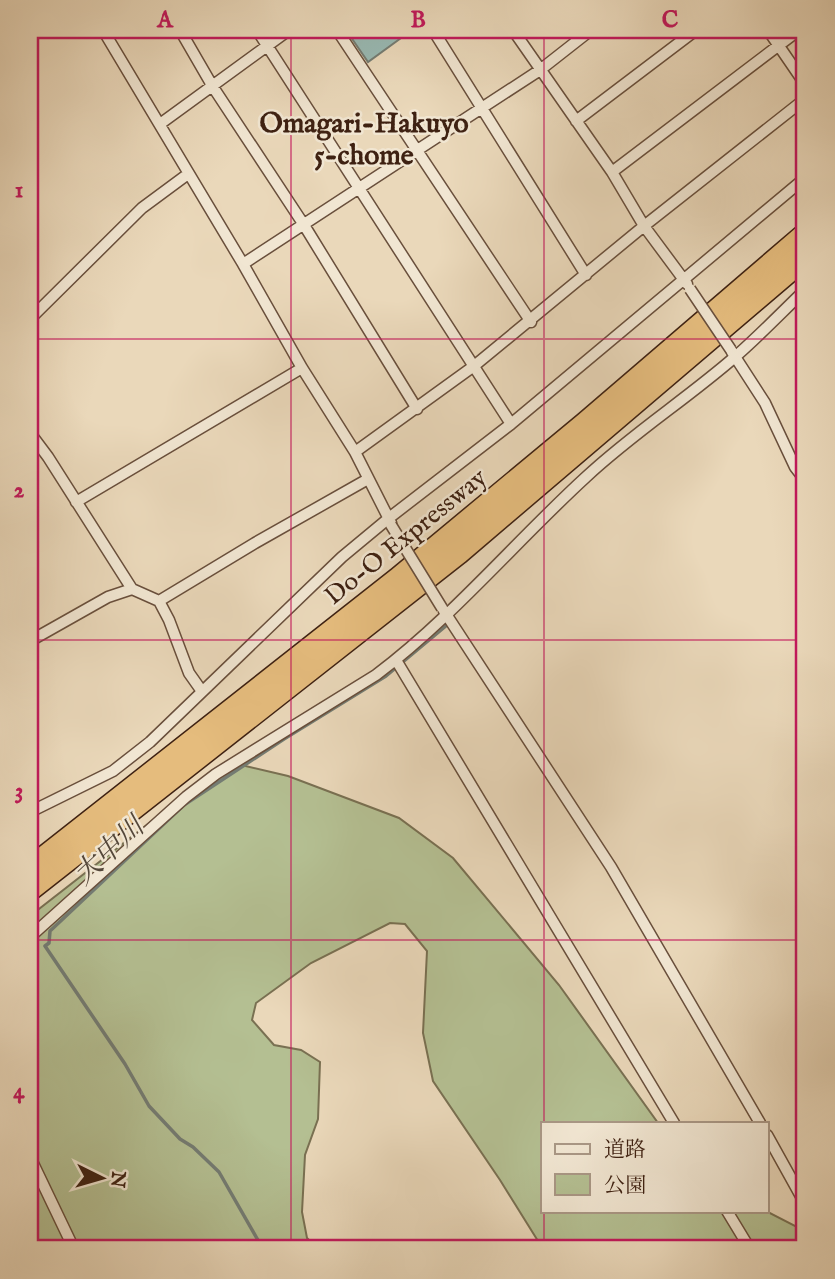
<svg xmlns="http://www.w3.org/2000/svg" width="835" height="1279" font-family="'IM FELL English','Noto Serif JP',serif">
  <rect width="100%" height="100%" fill="#ead8ba"/>
  <filter id="stains"><feTurbulence type="fractalNoise" baseFrequency=".00286" numOctaves="4"/><feColorMatrix values="0 0 0 0 .2 0 0 0 0 .09 0 0 0 0 .02 0 0 0 .5 -.17"/></filter>
  <radialGradient id="worn" r=".72"><stop offset=".6" stop-color="#630" stop-opacity="0"/><stop offset="1" stop-color="#630" stop-opacity=".3"/></radialGradient>
  <path fill="#b4bf92" stroke="#797052" stroke-width="2" d="M237,764L288,776L399,818L453,858L559,985L658,1123H543V1211H766L805,1231V1249H543L500,1180L433,1081L423,1033L427,951L405,924L390,923L311,963L256,1003L252,1020L274,1045L301,1050L320,1062L318,1119L305,1155L302,1212L307,1238L318,1249H30V916L194,788Z"/>
  <path fill="#98b9b3" stroke="#747c73" stroke-width="2" d="M346,30H412L368,62Z"/>
  <g fill="none" stroke-linecap="round" stroke-linejoin="round">
    <path stroke="#747c73" stroke-width="3.5" d="M263,1249L219,1172L193,1147L180,1139L149,1106L125,1064L45,946L49,943L50,931L184,805L284,739L386,676L447,625"/>
    <g stroke="#694f3c" stroke-width="13">
      <path id="minor" d="M103,30L243,264L302,368L355,452L391,523
        M180,30L213,87L304,225L417,409
        M257,30L511,424
        M337,30L531,322
        M433,30L586,275
        M513,30L612,172L644,226L687,284
        M768,30L805,84
        M576,121L696,30
        M160,124L289,30
        M612,172L799,30
        M243,264L540,70L591,30
        M30,319L142,208L188,174
        M732,352L765,403L795,467L805,480
        M30,433L48,457L132,589L159,601L169,620L189,673L201,690
        M355,452L474,366L644,226L805,99
        M76,502L302,368
        M159,601L255,543L368,479
        M444,611L611,867L760,1123
        M30,641L108,597L132,589
        M396,660L674,1123
        M30,812L113,771L150,742L342,557L389,518L511,424L805,178
        M30,937L186,797L216,774L376,675C454,616 515,542 586,477C633,433 688,398 736,356C760,335 782,312 805,290
        M767,1135L802,1198L805,1196
        M30,1157L74,1249
        M727,1211L750,1249"/>
    </g>
    <g stroke="#3e2112" stroke-width="24">
      <path id="motorway" d="M30,868L397,579L585,423L805,234
        M30,890L459,553L805,258"/>
    </g>
    <use href="#minor" stroke="#f1e6d2" stroke-width="10"/>
    <use href="#motorway" stroke="#e5bc7d" stroke-width="21"/>
    <g stroke="#694f3c" stroke-width="13" stroke-linecap="butt">
      <path id="minor-bridge" d="M690,289L731,350
        M391,525L442,608"/>
    </g>
    <use href="#minor-bridge" stroke="#f1e6d2" stroke-width="10"/>
  </g>
  <path fill="none" stroke="#c2185b" stroke-width="2" stroke-opacity="0.55" d="M291,30V1249M544,30V1123M30,339H805M30,640H805M30,940H805M544,1211V1249"/>
  <g text-anchor="middle" stroke-width="5" stroke-linejoin="round" paint-order="stroke">
    <g font-size="26" fill="#3e2112" stroke="#f1e6d2">
      <text transform="translate(405 536) rotate(-39)" y="9">Do-O Expressway</text>
    </g>
    <g font-size="28" font-weight="bold" fill="#3e2112" stroke="#f1e6d2">
      <text x="364" y="132">Omagari-Hakuyo<tspan x="364" dy="32">5-chome</tspan></text>
    </g>
    <g font-size="28" font-style="italic" fill="#54473a" stroke="#f1e6d2">
      <text transform="translate(108 850) rotate(-43)" y="10">大中川</text>
    </g>
  </g>
  <rect width="835" height="1279" fill="none" stroke="#ead8ba" stroke-width="77"/>
  <rect x="541" y="1122" width="228" height="91" fill="#f1e6d2" stroke="#a99785" stroke-width="2"/>
  <rect x="555" y="1144" width="35" height="10" fill="#f1e6d2" stroke="#a99785" stroke-width="2"/>
  <text x="604" y="1156" font-size="21" fill="#3e2112">道路</text>
  <rect x="555" y="1174" width="35" height="21" fill="#b4bf92" stroke="#a99785" stroke-width="2"/>
  <text x="604" y="1192" font-size="21" fill="#3e2112">公園</text>
  <g transform="translate(102 1178) rotate(95)" stroke="#f1e6d2" stroke-width="5" paint-order="stroke">
  <path d="M0-5L12 26L0 18L-12 26Z" fill="#3e2112"/>
  <text y="-10" font-size="19" font-weight="bold" text-anchor="middle" fill="#3e2112">N</text>
  </g>
  <rect x="38" y="38" width="758" height="1202" fill="none" stroke="#c2185b" stroke-width="2.5"/>
  <g font-size="23" text-anchor="middle" font-weight="bold" fill="#c2185b">
    <text x="165" y="27">A</text>
    <text x="418" y="27">B</text>
    <text x="670" y="27">C</text>
    <text x="19" y="197">1</text>
    <text x="19" y="497">2</text>
    <text x="19" y="798">3</text>
    <text x="19" y="1098">4</text>
  </g>
  <rect width="100%" height="100%" filter="url(#stains)"/>
  <rect width="100%" height="100%" fill="url(#worn)"/>
</svg>
